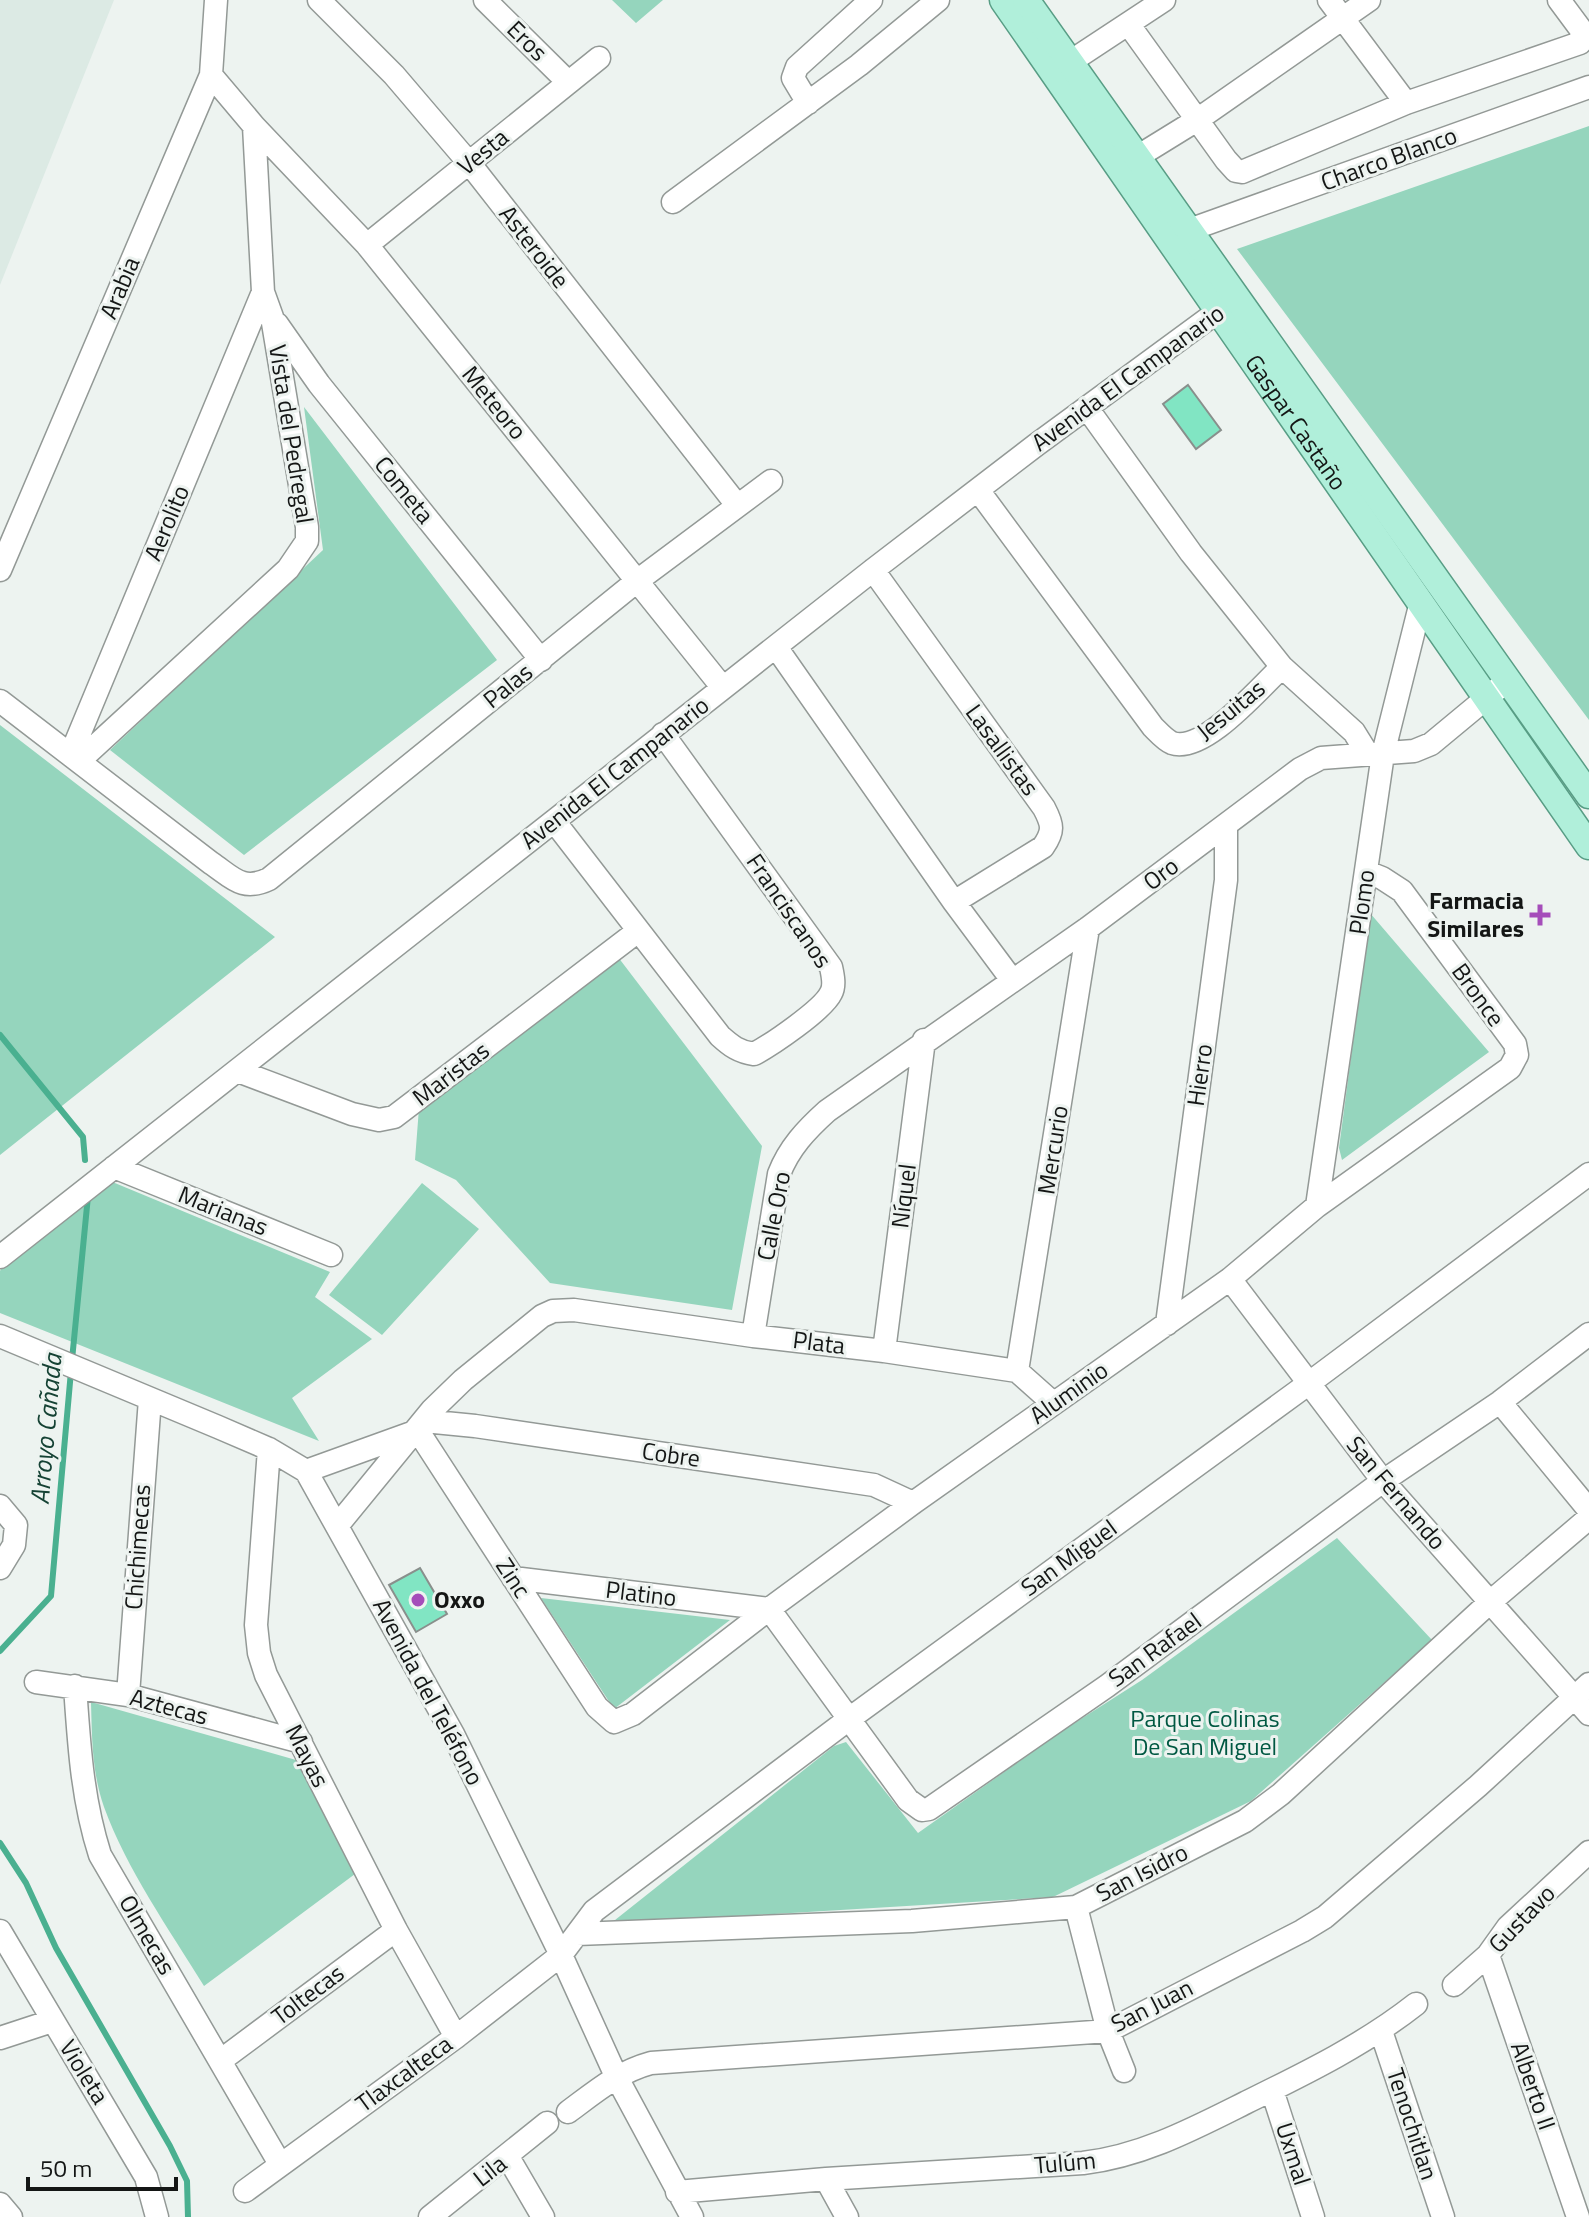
<svg xmlns="http://www.w3.org/2000/svg" width="1589" height="2217" font-family="'Titillium Web',sans-serif">
  <rect width="100%" height="100%" fill="#edf3f0"/>
  <path fill="#dceae4" d="M0,0H114L0,285Z"/>
  <path fill="#95d5bd" d="M612,0H663L636,23Z
    M1589,126V720L1237,249Z
    M304,407L497,660L244,855L110,750L323,550Z
    M0,725L275,937L0,1155Z
    M1370,913L1489,1052L1342,1160L1339,1148Z
    M618,957L762,1146L732,1310L550,1283L456,1180L415,1160L419,1108Z
    M110,1181L330,1272L315,1297L372,1339L292,1398L319,1441L0,1313V1271L6,1259Z
    M422,1183L479,1229L382,1335L329,1295Z
    M1337,1538L1432,1640L1251,1801L1053,1897L610,1924L834,1746L846,1742L918,1833L1062,1731L1142,1680Z
    M541,1598L730,1620L614,1709Z
    M91,1702L296,1760L355,1874L204,1986C169,1929 127,1870 104,1807C92,1773 92,1738 91,1702Z"/>
  <g fill="none" stroke-linecap="round" stroke-linejoin="round">
    <path stroke="#4ab090" stroke-width="6" d="M0,1035L83,1137L85,1160
      M72,1360L88,1196
      M0,1651L51,1596L71,1371
      M0,1843L26,1883L56,1948L170,2146L187,2181L188,2217"/>
  </g>
  <path fill="#81e5c3" stroke="#898f8c" stroke-width="2" d="M1188,385L1221,430L1196,449L1163,404Z
    M420,1568L447,1614L416,1632L389,1585Z"/>
  <g fill="none" stroke-linecap="round" stroke-linejoin="round">
    <g stroke="#939996" stroke-width="25">
      <path id="minor" d="M319,0L394,75L470,164L737,505
        M485,0L568,82
        M1329,0L1406,103
        M1129,25L1226,160L1236,171L1242,172L1406,103L1580,43L1582,31L1559,0
        M1070,62L1164,0
        M808,103L793,78L797,67L871,0
        M254,126L367,245L723,688
        M1137,157L1197,120L1369,0
        M673,202L859,65L938,0
        M1189,230L1589,87
        M367,245L599,58
        M277,324L319,384L541,660
        M978,490L1153,727C1159,733 1165,740 1172,743C1204,754 1260,687 1282,667L1191,553L1087,408
        M0,570L211,75L216,0
        M873,570L1044,808C1053,825 1054,831 1043,847L954,902
        M776,647L954,902L1012,980
        M1282,667L1354,732L1367,753
        M0,701L211,863C232,877 242,892 269,879L637,581L771,481
        M71,754L263,292
        M79,761L288,569L307,541V527L272,317L263,292L254,126L211,75
        M554,821L720,1036C731,1046 739,1052 754,1054C771,1045 823,1010 831,993C835,986 833,976 831,967L663,734
        M238,1071L352,1114L379,1120L394,1117L638,931
        M114,1167L331,1255
        M1317,1206L1383,754L1421,602
        M0,1257L873,570L1036,445L1232,301
        M1230,1279L1383,1481L1589,1714
        M1167,1324L1226,880V826
        M0,1336L218,1427L269,1449L306,1471L453,1734L561,1955L616,2076L692,2217
        M753,1336L779,1174C789,1148 806,1130 827,1111L1088,928L1300,769L1321,758L1414,751L1431,744L1507,681
        M884,1351L924,1040
        M1017,1371L1088,928
        M1500,1402L1589,1510
        M424,1421L475,1426L874,1485L913,1503
        M418,1431L597,1707L614,1722L633,1714L769,1609L913,1503L1230,1279L1317,1206L1510,1068L1517,1055L1515,1044L1402,891L1382,878L1367,872
        M269,1449L256,1625L259,1653L266,1675L396,1930L456,2037
        M306,1471L417,1431
        M0,1506L16,1525L14,1545L0,1568
        M337,1526L432,1410L463,1380L542,1316L553,1311L574,1310L753,1336L884,1351L1017,1371L1053,1403
        M513,1578L769,1609L908,1800L922,1810L929,1809L1107,1686L1383,1481L1500,1402L1589,1334
        M36,1682L128,1695L301,1742
        M75,1686C79,1744 82,1799 100,1855L280,2164
        M128,1695L150,1399
        M1076,1907L1108,2031L1124,2071
        M0,1931L146,2177L157,2217
        M577,1934L912,1921L1076,1907L1245,1821L1281,1794L1489,1603L1589,1518
        M1488,1955L1578,2217
        M1454,1985L1488,1955L1508,1927L1589,1852
        M1381,2031L1443,2217
        M0,2038L52,2021
        M220,2061L396,1930
        M1272,2090L1313,2217
        M568,2112C595,2092 618,2072 651,2063L1108,2031L1302,1931L1325,1917L1478,1786L1589,1684
        M508,2157L543,2217
        M826,2179L847,2217
        M245,2191L456,2037L561,1955L594,1911L849,1719L1308,1384L1589,1174
        M677,2192L826,2179L1083,2163C1142,2156 1193,2129 1245,2103C1304,2074 1364,2045 1416,2004
        M0,2204L11,2217
        M430,2217L547,2123"/>
    </g>
    <g stroke="#589d85" stroke-width="29">
      <g id="major">
        <path id="s1" d="M1003,0L1589,846"/>
        <path d="M1026,0L1589,795"/>
      </g>
    </g>
    <use href="#minor" stroke="#fff" stroke-width="22"/>
    <use href="#major" stroke="#b0efda" stroke-width="26"/>
  </g>
  <g fill="#a54dba" stroke="#edf3f0" stroke-width="3">
    <path d="M1536 903h8v8h8v8h-8v8h-8v-8h-8v-8h8z"/>
    <circle cx="418" cy="1600" r="8"/>
  </g>
  <g text-anchor="middle" stroke-width="6" stroke-linejoin="round" paint-order="stroke">
    <g font-size="24" fill="#141615" stroke="#edf3f0">
      <text transform="translate(527 41) rotate(45)" y="8">Eros</text>
      <text transform="translate(483 152) rotate(-39)" y="8">Vesta</text>
      <text transform="translate(1389 159) rotate(-20)" y="8">Charco Blanco</text>
      <text transform="translate(534 247) rotate(52)" y="8">Asteroide</text>
      <text transform="translate(120 288) rotate(-67)" y="8">Arabia</text>
      <text transform="translate(1128 378) rotate(-36)" y="8">Avenida El Campanario</text>
      <text transform="translate(494 403) rotate(51)" y="8">Meteoro</text>
      <text dy="8" stroke="none"><textPath href="#s1" startOffset="514">Gaspar Castaño</textPath></text>
      <text transform="translate(291 434) rotate(81)" y="8">Vista del Pedregal</text>
      <text transform="translate(404 490) rotate(51)" y="8">Cometa</text>
      <text transform="translate(167 523) rotate(-67)" y="8">Aerolito</text>
      <text transform="translate(508 686) rotate(-39)" y="8">Palas</text>
      <text transform="translate(1231 710) rotate(-39)" y="8">Jesuitas</text>
      <text transform="translate(1002 750) rotate(54)" y="8">Lasallistas</text>
      <text transform="translate(615 773) rotate(-38)" y="8">Avenida El Campanario</text>
      <text transform="translate(1161 874) rotate(-37)" y="8">Oro</text>
      <text transform="translate(1362 902) rotate(-82)" y="8">Plomo</text>
      <text transform="translate(789 911) rotate(56)" y="8">Franciscanos</text>
      <text transform="translate(1478 995) rotate(54)" y="8">Bronce</text>
      <text transform="translate(451 1074) rotate(-37)" y="8">Maristas</text>
      <text transform="translate(1200 1075) rotate(-82)" y="8">Hierro</text>
      <text transform="translate(1053 1150) rotate(-81)" y="8">Mercurio</text>
      <text transform="translate(904 1196) rotate(-83)" y="8">Níquel</text>
      <text transform="translate(223 1211) rotate(22)" y="8">Marianas</text>
      <text transform="translate(774 1216) rotate(-79)" y="8">Calle Oro</text>
      <text transform="translate(819 1343) rotate(7)" y="8">Plata</text>
      <text transform="translate(1069 1393) rotate(-35)" y="8">Aluminio</text>
      <text transform="translate(671 1455) rotate(8)" y="8">Cobre</text>
      <text transform="translate(1396 1493) rotate(50)" y="8">San Fernando</text>
      <text transform="translate(138 1547) rotate(-86)" y="8">Chichimecas</text>
      <text transform="translate(1069 1558) rotate(-36)" y="8">San Miguel</text>
      <text transform="translate(513 1578) rotate(57)" y="8">Zinc</text>
      <text transform="translate(641 1594) rotate(7)" y="8">Platino</text>
      <text transform="translate(1155 1650) rotate(-36)" y="8">San Rafael</text>
      <text transform="translate(428 1692) rotate(62)" y="8">Avenida del Teléfono</text>
      <text transform="translate(169 1707) rotate(15)" y="8">Aztecas</text>
      <text transform="translate(307 1756) rotate(63)" y="8">Mayas</text>
      <text transform="translate(1142 1873) rotate(-27)" y="8">San Isidro</text>
      <text transform="translate(1522 1919) rotate(-46)" y="8">Gustavo</text>
      <text transform="translate(147 1935) rotate(60)" y="8">Olmecas</text>
      <text transform="translate(308 1995) rotate(-37)" y="8">Toltecas</text>
      <text transform="translate(1152 2006) rotate(-27)" y="8">San Juan</text>
      <text transform="translate(84 2072) rotate(58)" y="8">Violeta</text>
      <text transform="translate(404 2074) rotate(-36)" y="8">Tlaxcalteca</text>
      <text transform="translate(1533 2086) rotate(71)" y="8">Alberto II</text>
      <text transform="translate(1412 2124) rotate(72)" y="8">Tenochitlan</text>
      <text transform="translate(1293 2154) rotate(72)" y="8">Uxmal</text>
      <text transform="translate(1065 2163) rotate(-5)" y="8">Tulúm</text>
      <text transform="translate(490 2171) rotate(-38)" y="8">Lila</text>
    </g>
    <g font-size="24" font-weight="bold" fill="#141615" stroke="#edf3f0" text-anchor="end">
      <text x="1524" y="909">Farmacia<tspan x="1524" dy="28">Similares</tspan></text>
      <text x="434" y="1608" text-anchor="start">Oxxo</text>
    </g>
    <g font-size="24" fill="#005842" stroke="#edf3f0">
      <text x="1205" y="1727">Parque Colinas<tspan x="1205" dy="28">De San Miguel</tspan></text>
    </g>
    <g font-size="26" font-style="italic" fill="#154234" stroke="#edf3f0">
      <text transform="translate(46 1429) rotate(-85)" y="9">Arroyo Cañada</text>
    </g>
  </g>
  <path d="M28 2177v12h148v-12" fill="none" stroke="#141615" stroke-width="4"/>
  <text x="40" y="2177" font-size="24" fill="#141615" stroke="#edf3f0" stroke-width="6" paint-order="stroke">50 m</text>
</svg>
